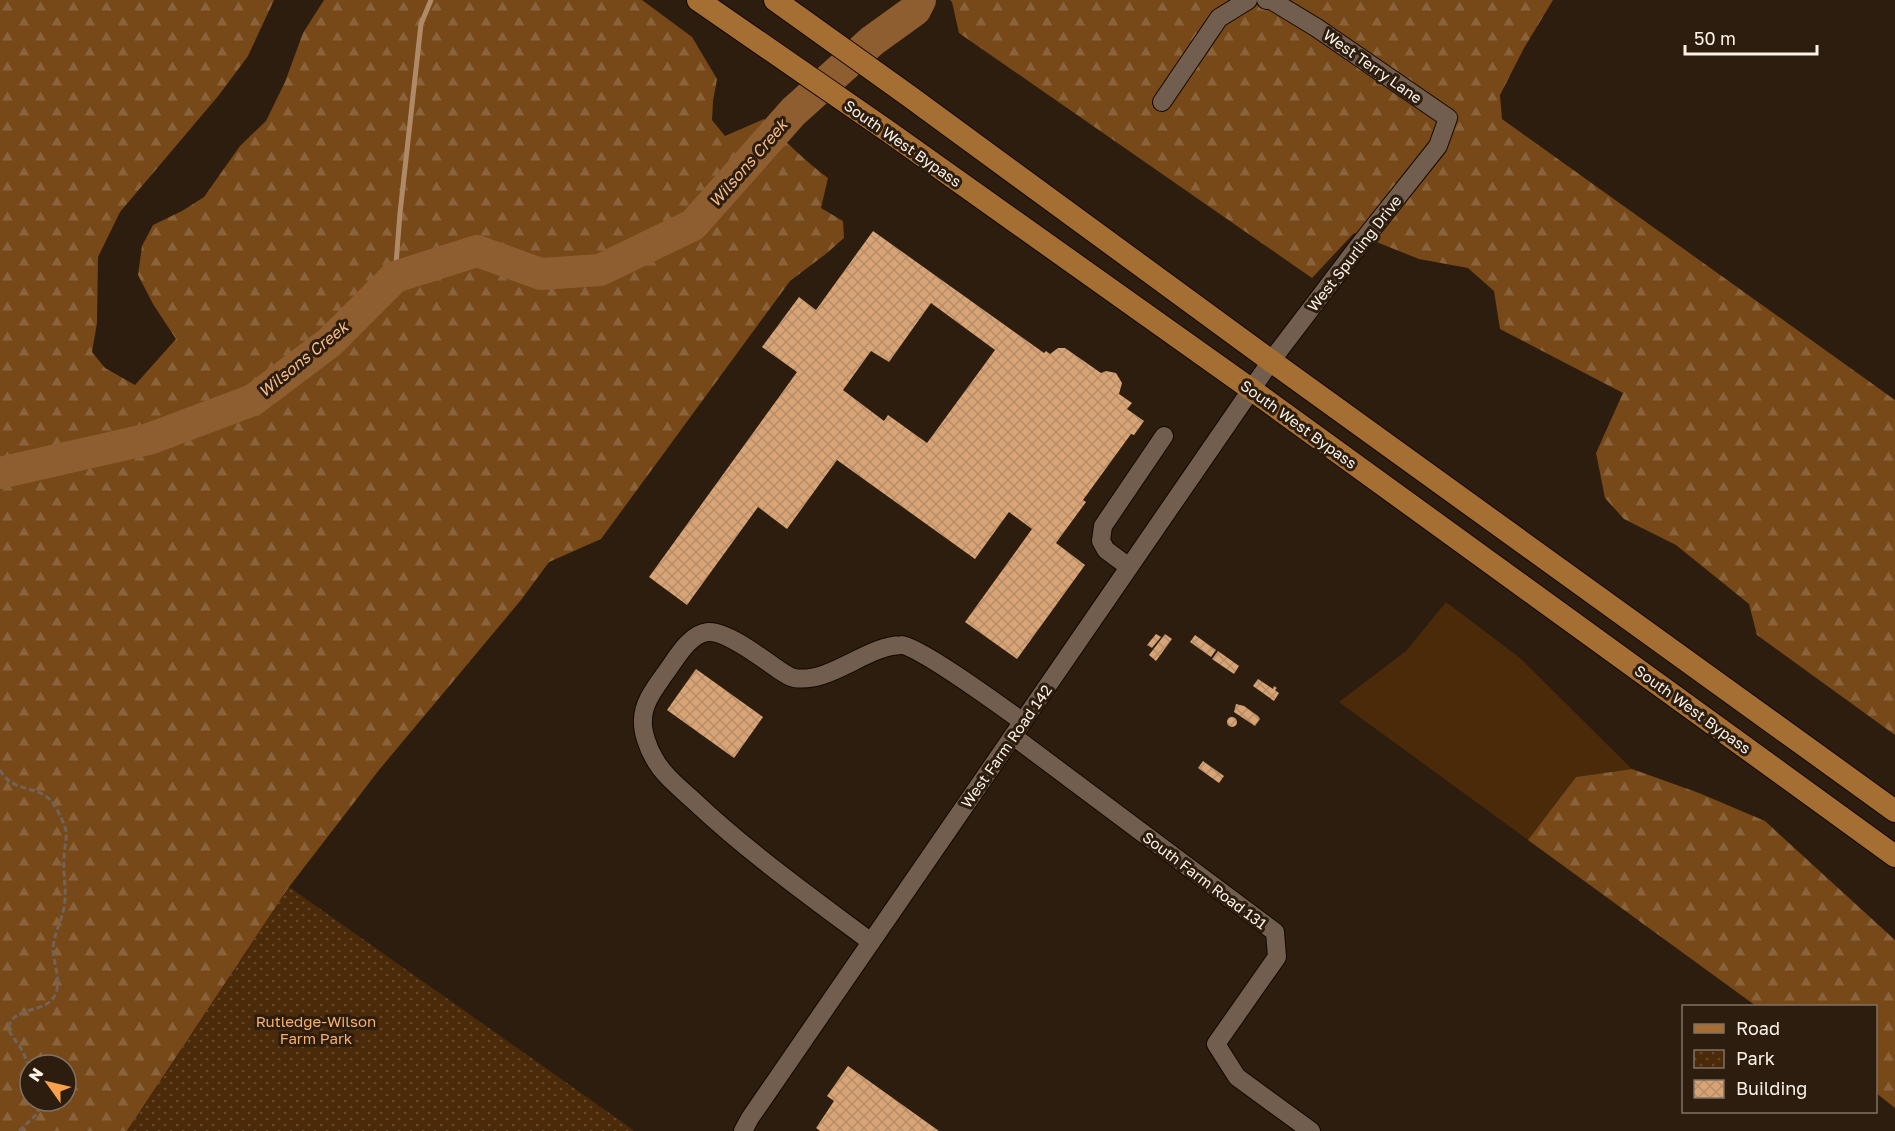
<svg xmlns="http://www.w3.org/2000/svg" width="1895" height="1131" font-family="'Golos Text',sans-serif">
	<style>
		.green { fill: #4a2a09 }
		.forest { fill: url(#forest-firs); fill-rule: evenodd }
		.park { fill: url(#park-dots) }
		.lines { fill: none; stroke-linecap: round; stroke-linejoin: round }
		.stream { stroke: #b08a67; stroke-width: 5 }
		.river { stroke: #8f5e30; stroke-width: 32 }
		.building { fill: url(#building-cross-hatch); fill-rule: evenodd }
		.minor-casing { stroke: #140700; stroke-width: 20 }
		.major-casing { stroke: #140700; stroke-width: 24 }
		.path { stroke: #716357; stroke-width: 3; stroke-dasharray: 6 3; stroke-linecap: butt }
		.minor { stroke: #715e4e; stroke-width: 18 }
		.major { stroke: #a56e33; stroke-width: 22 }
		.labels { text-anchor: middle; dominant-baseline: central; stroke-width: 6; stroke-linejoin: round; paint-order: stroke }
		.street-label { font-size: 15px; fill: #fcf2e8; stroke: #2d1d0f }
		.park-label { font-size: 15px; fill: #f7af6c; stroke: #2d1d0f }
		.water-label { font-size: 16px; font-style: italic; fill: #f7bc89; stroke: #2d1d0f }
	</style>
	<defs>
		<pattern id="forest-firs" width="22" height="20" patternUnits="userSpaceOnUse" patternTransform="scale(1.5)"><rect width="22" height="20" fill="#774818"/><path d="M5 1l3.5 6h-7zM16 11l3.5 6h-7z" fill="#8b633a"/></pattern>
		<pattern id="park-dots" width="8" height="8" patternUnits="userSpaceOnUse" patternTransform="scale(1.5)"><rect width="8" height="8" fill="#4a2a09"/><path d="M2 2h.1M6 6h.1" fill="none" stroke="#65492d" stroke-width="1.8" stroke-linecap="round"/></pattern>
		<pattern id="building-cross-hatch" width="8" height="8" patternUnits="userSpaceOnUse" patternTransform="scale(1.5)"><rect width="8" height="8" fill="#d9a475"/><path d="M0 0l8 8M0 8l8-8" fill="none" stroke="#b68d69"/></pattern>
	</defs>
	<rect width="100%" height="100%" fill="#2d1d0f"/>
	<path class="green" d="M1446 602 1520 658 1632 769 1576 777 1528 840 1339 702 1406 651Z"/>
	<g class="forest">
		<path d="M0 0H274L248 56 219 95 120 212 98 257 97 323 92 352 105 368 135 385 176 339 153 304 138 275 142 246 153 225 182 211 204 197 240 146 266 121 285 82 303 33 324 0H642L692 37 717 79 713 101 712 120 725 136 764 119C784 140 804 160 828 178L821 208 843 221 844 238 827 253 790 281 601 539 549 562 521 600 379 770 289 887 127 1131H0ZM30 1065H66V1101H30Z"/>
		<path d="M950 0H1553L1524 48 1500 95 1502 119 1895 400V735L1757 635 1749 604 1676 545 1624 519 1605 498 1596 453 1623 393 1500 329 1494 291 1468 268 1419 259 1354 233 1312 278 959 33 952 2Z"/>
		<path d="M1632 769 1699 793 1765 821 1895 940V1108L1876 1093V1006H1756L1528 840 1576 777Z"/>
	</g>
	<path class="park" d="M289 887 625 1124 634 1131H127Z"/>
	<g class="lines">
		<path class="stream" d="M395 277 400 213 421 24 431 0"/>
		<path class="river" d="M0 473 149 439 253 400 330 342 395 277 477 251 541 274 600 270 693 225 793 112 872 41 915 10 920 0"/>
	</g>
	<g class="building">
		<path d="M873 231 1044 353 1046 351 1050 354 1058 348H1065L1101 373 1106 371 1116 373 1122 383 1119 394 1132 403 1127 409 1144 421 1134 435 1131 434 1083 500 1086 502 1056 543 1085 565 1017 659 965 622 1032 529 1009 512 975 559 837 460 787 529 758 507 687 605 649 577 797 372 762 347 799 297 816 310ZM931 303 995 350 927 443 888 415 884 421 843 390 871 351 889 362Z"/>
		<path d="M1156 634 1161 637 1152 648 1147 645Z"/>
		<path d="M1165 634 1172 639 1156 661 1149 655Z"/>
		<path d="M1195 635 1216 650 1211 657 1190 642Z"/>
		<path d="M1218 651 1239 666 1234 674 1212 659Z"/>
		<path d="M696 669 763 717 734 758 667 710Z"/>
		<path d="M1258 679 1273 689 1274 686 1277 688 1275 690 1279 693 1274 701 1253 686Z"/>
		<path d="M1236 704 1244 706 1258 716 1260 719 1255 726 1234 712Z"/>
		<circle cx="1232" cy="722" r="5"/>
		<path d="M1203 761 1224 776 1219 783 1198 768Z"/>
		<path d="M848 1066 939 1131H820L816 1128 834 1101 827 1096Z"/>
	</g>
	<g class="lines">
		<g class="minor-casing">
			<g id="minor">
				<path d="M1162 102 1219 18 1248 0"/>
				<path d="M1129 567 1106 550 1101 541 1103 526 1164 436"/>
				<path d="M1013 736 1275 932 1277 957 1216 1044 1237 1077 1311 1131"/>
				<path d="M871 942C811 897 749 853 694 801 680 788 663 775 654 758 648 748 642 731 643 720 643 703 655 688 664 675 675 661 688 634 708 632 726 630 763 659 779 670 784 673 789 677 794 678 830 684 866 646 901 645 916 644 1005 709 1023 722"/>
				<path d="M743 1131 750 1118 1271 361 1357 248 1438 146 1448 118 1317 28 1271 0H1266"/>
			</g>
		</g>
		<g class="major-casing">
			<g id="major">
				<path d="M698 0 889 132 1252 390 1895 856"/>
				<path d="M775 0 909 96 1271 361 1895 811"/>
			</g>
		</g>
		<g class="path">
			<path d="M0 770C13 795 42 783 55 806 59 813 64 823 66 831 67 840 64 849 64 858 63 875 67 891 64 908 61 922 54 934 53 948 53 962 61 979 56 993 47 1015 18 1004 9 1025V1031L22 1050 30 1068"/>
			<path d="M19 1131 38 1113 39 1101"/>
		</g>
		<use href="#minor" class="minor"/>
		<use href="#major" class="major"/>
	</g>
	<g class="labels">
		<g class="street-label">
			<text transform="translate(1373 66) rotate(35)">West Terry Lane</text>
			<text transform="translate(903 143) rotate(35)">South West Bypass</text>
			<text transform="translate(1354 253) rotate(-52)">West Spurling Drive</text>
			<text transform="translate(1299 424) rotate(36)">South West Bypass</text>
			<text transform="translate(1693 709) rotate(36)">South West Bypass</text>
			<text transform="translate(1006 746) rotate(-55)">West Farm Road 142</text>
			<text transform="translate(1205 880) rotate(37)">South Farm Road 131</text>
		</g>
		<g class="park-label">
			<text x="316" y="1021">Rutledge-Wilson<tspan x="316" dy="17">Farm Park</tspan></text>
		</g>
		<g class="water-label">
			<text transform="translate(748 163) rotate(-49)">Wilsons Creek</text>
			<text transform="translate(303 359) rotate(-39)">Wilsons Creek</text>
		</g>
	</g>
	<rect x="1682" y="1005" width="195" height="108" fill="#2d1d0f" stroke="#807266" stroke-width="1.5"/>
	<rect x="1694" y="1024" width="30" height="9" fill="#a56e33" stroke="#807266" stroke-width="1.5"/>
	<text x="1736" y="1035" font-size="18" fill="#fcf2e8">Road</text>
	<rect x="1694" y="1050" width="30" height="18" fill="url(#park-dots)" stroke="#807266" stroke-width="1.5"/>
	<text x="1736" y="1065" font-size="18" fill="#fcf2e8">Park</text>
	<rect x="1694" y="1080" width="30" height="18" fill="url(#building-cross-hatch)" stroke="#807266" stroke-width="1.5"/>
	<text x="1736" y="1095" font-size="18" fill="#fcf2e8">Building</text>
	<g transform="translate(48 1083) rotate(304)"><circle r="28" fill="#2d1d0f" stroke="#807266" stroke-width="1.5"/>
	<path d="M0-4.5L10 22L0 15L-10 22Z" fill="#f8a14a"/>
	<text y="-9" font-size="16" font-weight="bold" text-anchor="middle" fill="#fcf2e8">N</text>
	</g>
	<path d="M1685 45v9h132v-9" fill="none" stroke="#fcf2e8" stroke-width="3"/>
	<text x="1694" y="45" font-size="18" fill="#fcf2e8" stroke="#2d1d0f" stroke-width="4.5" paint-order="stroke">50 m</text>
</svg>
